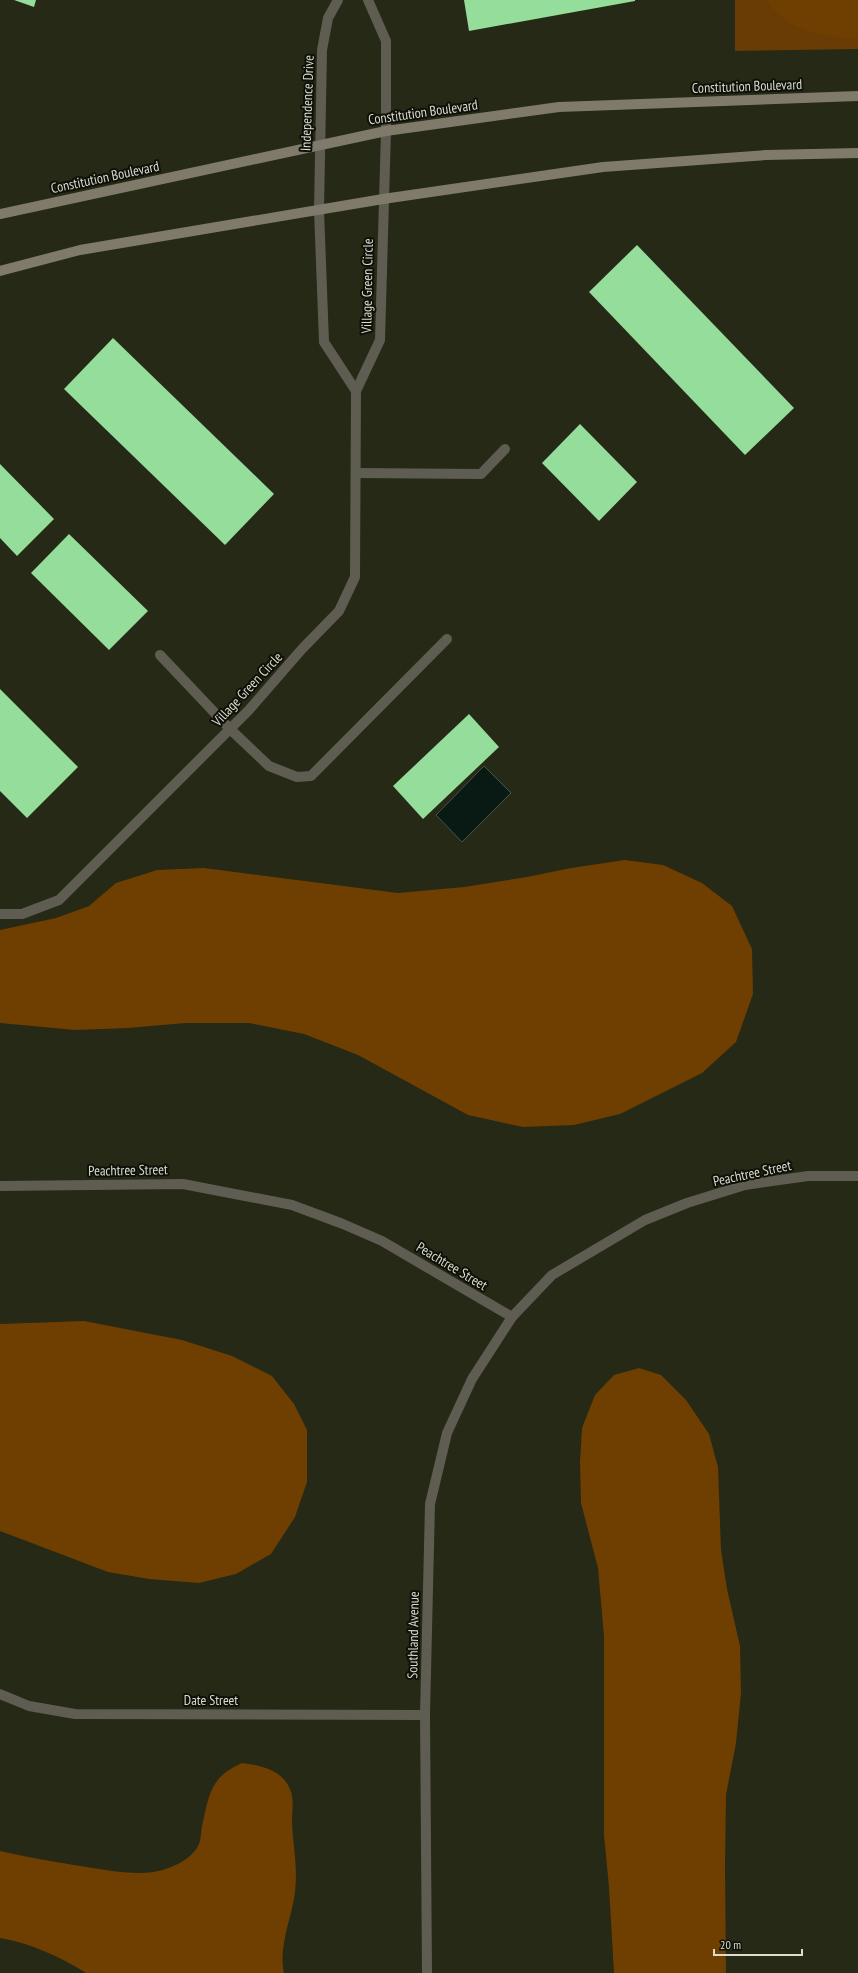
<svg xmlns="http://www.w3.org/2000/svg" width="858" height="1973" font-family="'PT Sans Narrow',sans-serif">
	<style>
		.green { fill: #693b05 }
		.forest { fill: #6f3e01 }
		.water { fill: #091914; stroke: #47544c }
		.building { fill: #95dd9a }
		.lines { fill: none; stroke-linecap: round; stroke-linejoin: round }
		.lane { stroke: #5f5c52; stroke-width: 10 }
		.street { stroke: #5f5c52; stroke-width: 10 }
		.secondary { stroke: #7f7a6a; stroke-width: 10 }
		.labels { text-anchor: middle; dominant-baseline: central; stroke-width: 4; stroke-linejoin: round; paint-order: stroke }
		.street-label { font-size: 14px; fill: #d9dccf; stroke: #0f1108 }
	</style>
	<rect width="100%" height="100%" fill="#252915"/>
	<path class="green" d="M735 0H858V49L735 51Z"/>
	<g class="forest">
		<path d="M767 0H858V39C827 38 782 30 767 0Z"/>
		<path d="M625 860 663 865 702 883 732 906 752 949 753 994 736 1042 702 1073 620 1114 574 1125 523 1127 468 1115 358 1055 304 1034 249 1023H186L128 1028 75 1030 0 1023V930L56 918 89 906 116 883 157 870 204 868 398 893 464 887 527 877 571 868Z"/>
		<path d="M84 1321 182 1340 232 1356 272 1376 294 1404 307 1430V1482L295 1517 271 1554 236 1574 199 1583 149 1579 108 1572 0 1531V1324Z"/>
		<path d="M639 1368 661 1375 686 1400 709 1434 718 1467 721 1550 727 1589 740 1646 741 1693 736 1743 726 1795 725 1866 726 1973H614L609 1887 604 1835V1636L598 1568 581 1503 580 1462 582 1428 595 1395 614 1375Z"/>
		<path d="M242 1763C261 1765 285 1771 291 1792 294 1801 292 1813 292 1822 293 1847 298 1866 295 1892 292 1918 278 1946 284 1973H86C61 1957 30 1943 0 1938V1851C31 1858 61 1863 93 1868 113 1871 134 1875 154 1872 170 1869 192 1860 199 1844 201 1839 201 1832 202 1826 209 1795 210 1777 242 1763Z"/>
	</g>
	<path class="water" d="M484 766 511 793 462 842 436 815Z"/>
	<g class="building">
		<path d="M14 0H36L34 7Z"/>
		<path d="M464 0H635V1L469 31Z"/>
		<path d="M637 245 794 408 745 455 589 292Z"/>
		<path d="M113 338 274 494 225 545 64 389Z"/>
		<path d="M580 424 637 482 599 521 542 463Z"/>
		<path d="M0 464 54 519 17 556 0 538Z"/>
		<path d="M69 534 148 611 109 650 31 573Z"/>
		<path d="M0 689 78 767 27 818 0 791Z"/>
		<path d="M469 714 499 747 423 819 393 786Z"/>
	</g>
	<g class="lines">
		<g class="lane">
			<path d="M356 473 481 474 505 449"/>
			<path d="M160 655 230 729 269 766 297 777 311 776 447 639"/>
			<path d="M0 914H22L59 900 248 711 302 649 339 611 355 577 356 391"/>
		</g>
		<g class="street">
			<path d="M338 0 328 18 322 50 319 210 324 342 356 391"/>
			<path d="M356 391 380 340 386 131V41L368 0"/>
			<path d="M0 1186 183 1184 292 1205 343 1224 382 1241 512 1317"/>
			<path d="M0 1694 29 1706 75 1714 425 1715"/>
			<path d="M427 1973 425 1715 430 1504 447 1433 472 1379 512 1317 552 1275 645 1220 687 1203 745 1185 808 1176H858"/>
		</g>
		<g class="secondary">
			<path d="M0 214 386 131 559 107 858 96"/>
			<path d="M0 271 80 250 383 199 603 167 766 155 858 153"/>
		</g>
	</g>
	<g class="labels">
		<g class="street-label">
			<text transform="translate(747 86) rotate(-2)">Constitution Boulevard</text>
			<text transform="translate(307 103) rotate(-88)">Independence Drive</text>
			<text transform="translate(423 112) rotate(-8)">Constitution Boulevard</text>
			<text transform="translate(105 177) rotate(-12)">Constitution Boulevard</text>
			<text transform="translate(367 286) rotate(-89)">Village Green Circle</text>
			<text transform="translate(247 689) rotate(-47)">Village Green Circle</text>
			<text transform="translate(128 1170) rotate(-1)">Peachtree Street</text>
			<text transform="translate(752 1173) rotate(-12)">Peachtree Street</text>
			<text transform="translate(452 1266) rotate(31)">Peachtree Street</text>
			<text transform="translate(413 1635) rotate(-89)">Southland Avenue</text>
			<text x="211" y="1700">Date Street</text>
		</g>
	</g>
	<path d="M714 1949v6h88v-6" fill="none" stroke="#d9dccf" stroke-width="2"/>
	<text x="720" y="1949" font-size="12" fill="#d9dccf" stroke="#0f1108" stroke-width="3" paint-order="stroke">20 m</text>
</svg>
